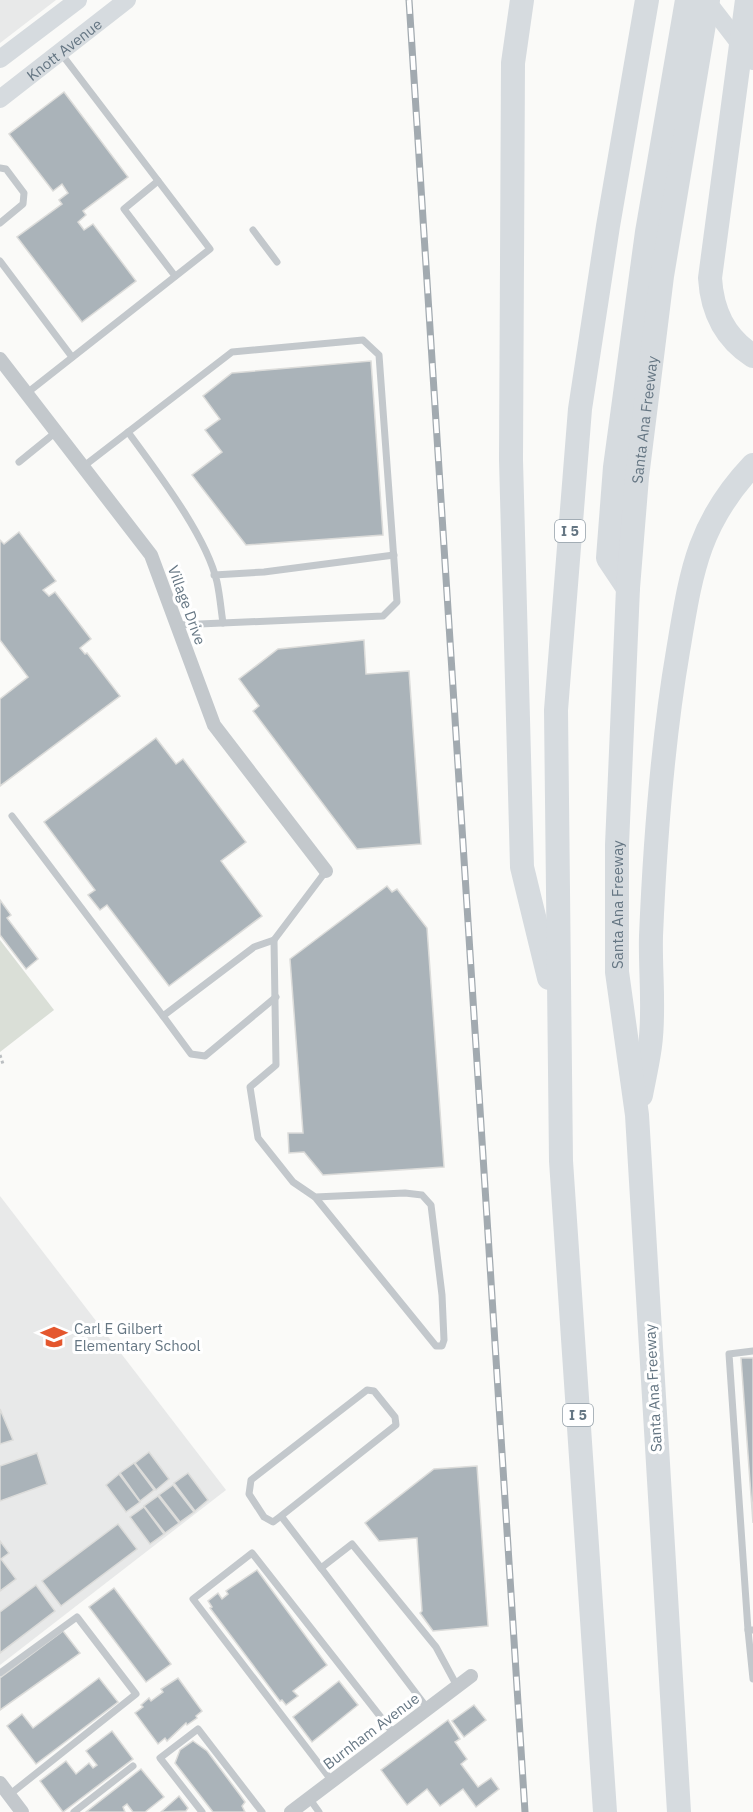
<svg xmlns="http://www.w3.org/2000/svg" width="753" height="1812" font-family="'IBM Plex Sans',sans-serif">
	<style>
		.built { fill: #e8e9e9 }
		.green { fill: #dadfd7 }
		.building { fill: #aab3b9; stroke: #dcdcda; stroke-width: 1.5 }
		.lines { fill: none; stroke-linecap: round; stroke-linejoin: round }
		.path { stroke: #bbbfc2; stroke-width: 3; stroke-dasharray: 3 3; stroke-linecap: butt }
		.lane { stroke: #c3c8cc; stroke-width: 7 }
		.street { stroke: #c3c8cc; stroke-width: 14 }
		.secondary { stroke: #d6dbdf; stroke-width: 18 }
		.highway { stroke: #d6dbdf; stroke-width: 24 }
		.rail-casing { stroke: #a2aab0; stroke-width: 7 }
		.rail { stroke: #fff; stroke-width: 4.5; stroke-dasharray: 14; stroke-linecap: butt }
		.labels { text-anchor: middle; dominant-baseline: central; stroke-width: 6; stroke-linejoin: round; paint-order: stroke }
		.shield { fill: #fff; stroke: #939fa8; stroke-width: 1.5 }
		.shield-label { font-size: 14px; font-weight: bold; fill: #657683 }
		.street-label { font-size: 15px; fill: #657683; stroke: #fff }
		.poi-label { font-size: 15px; fill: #657683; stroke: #fff; text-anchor: start }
	</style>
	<rect width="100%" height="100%" fill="#fafaf8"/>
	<g class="built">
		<path d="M0 0H56L0 43Z"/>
		<path d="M0 1196 226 1490 0 1665Z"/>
	</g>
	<path class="green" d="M0 940 54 1010 0 1052Z"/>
	<g class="building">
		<path d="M64 92 128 177 83 211 86 215 78 222 84 230 93 224 136 281 82 322 17 237 62 204 59 200 68 193 62 184 53 191 9 134Z"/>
		<path d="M371 361 383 535 246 545 192 475 222 452 205 430 220 419 203 396 232 373Z"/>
		<path d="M19 532 56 581 43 590 49 596 55 592 91 639 80 648 85 654 87 653 120 696 0 786V699L28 677 0 640V540L4 544Z"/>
		<path d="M364 640 366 674 409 671 421 844 357 849 253 711 259 706 239 679 278 649Z"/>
		<path d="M156 738 176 764 183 759 246 842 221 861 262 916 169 986 107 905 100 910 88 895 95 890 44 822Z"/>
		<path d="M387 886 392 892 397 889 427 928 444 1167 323 1175 304 1152 289 1153 288 1133H303L290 959Z"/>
		<path d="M0 900 11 915 7 918 38 959 26 969 0 935Z"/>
		<path d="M741 1358H753V1523Z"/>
		<path d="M0 1409 13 1440 0 1444Z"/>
		<path d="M149 1452 169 1479 156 1490 135 1463Z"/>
		<path d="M37 1453 47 1484 0 1501V1466Z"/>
		<path d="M134 1463 154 1490 140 1501 120 1473Z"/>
		<path d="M477 1466 488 1626 433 1631 420 1613 422 1611 417 1538 379 1541 365 1523 434 1469Z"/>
		<path d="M188 1473 208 1500 195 1511 174 1483Z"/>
		<path d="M119 1474 140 1502 126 1512 106 1485Z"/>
		<path d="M173 1485 194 1512 180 1522 159 1495Z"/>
		<path d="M158 1496 179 1523 165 1533 144 1506Z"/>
		<path d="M144 1507 164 1534 150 1544 130 1517Z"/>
		<path d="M118 1524 137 1549 61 1606 42 1581Z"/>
		<path d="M0 1541 9 1553 1 1559 16 1579 0 1591Z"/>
		<path d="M257 1570 327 1665 293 1691 298 1696 286 1705 282 1700 280 1701 210 1608 212 1607 208 1601 218 1593 222 1599 228 1594 226 1591Z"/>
		<path d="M36 1585 55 1611 0 1653V1612Z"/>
		<path d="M114 1588 171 1664 146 1682 89 1607Z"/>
		<path d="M63 1631 80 1653 0 1710V1678Z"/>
		<path d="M99 1678 118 1702 36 1764 7 1726 22 1714 33 1728Z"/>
		<path d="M178 1678 202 1711 196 1716 197 1718 187 1725 186 1723 167 1741 165 1738 158 1744 135 1713 143 1707 141 1705 149 1698 151 1701 163 1692 161 1689Z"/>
		<path d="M339 1681 358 1705 312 1742 293 1717Z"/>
		<path d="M474 1705 486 1720 464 1737 452 1721Z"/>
		<path d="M448 1720 460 1739 455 1742 467 1759 461 1764 478 1787 491 1778 499 1789 476 1807 463 1789 440 1806 427 1789 407 1805 381 1770Z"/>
		<path d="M112 1731 133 1759 63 1812 40 1781 66 1761 76 1774 89 1763 93 1768 97 1765 86 1751Z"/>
		<path d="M193 1741 207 1751 240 1795 245 1802 242 1806 245 1812H213L175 1763 180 1750Z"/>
		<path d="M141 1769 164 1797 145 1812H133L127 1804 123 1807 125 1812H86Z"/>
		<path d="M179 1796 188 1808 186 1811 161 1812Z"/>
	</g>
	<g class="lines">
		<path class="path" d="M0 1055 3 1064"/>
		<g class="lane">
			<path d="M0 168 6 169 24 193 23 204 0 223"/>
			<path d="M158 181 124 209 175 276"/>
			<path d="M253 230 277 262"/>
			<path d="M0 261 72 357"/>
			<path d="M27 393 210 249 60 52"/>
			<path d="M128 432C157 472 206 535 217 582 220 596 221 610 223 623"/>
			<path d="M19 462 56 432"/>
			<path d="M84 466 232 352 363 340 379 355 397 602 383 616 177 625"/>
			<path d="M214 575 264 572 394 555"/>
			<path d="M12 816 163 1016 254 947 274 940"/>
			<path d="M163 1016 191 1054 205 1056 276 997"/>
			<path d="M315 1197 405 1193 422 1195 431 1205 442 1295 444 1340 442 1346H436L315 1197 293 1182 258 1138 250 1087 276 1065 274 940 326 871"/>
			<path d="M753 1351 729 1354 748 1630H753"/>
			<path d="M281 1516 273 1522 264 1517 249 1494 251 1480 367 1390 374 1391 395 1417 396 1425 281 1516 321 1568"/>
			<path d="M748 1630 753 1679"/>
			<path d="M0 1673 77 1617 136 1694 9 1795"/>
			<path d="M428 1709 321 1568 352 1544 436 1647 457 1686"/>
			<path d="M332 1781 193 1599 252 1553 394 1734"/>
			<path d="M309 1798 319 1812"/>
			<path d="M74 1812 133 1766"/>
			<path d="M202 1812 160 1758 198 1729 262 1812"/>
		</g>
		<g class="street">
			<path d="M0 359 151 555 214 725 326 871"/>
			<path d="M0 1783 22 1812"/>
			<path d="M291 1812 471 1676"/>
		</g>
		<g class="secondary">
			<path d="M706 0 753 61"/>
			<path d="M0 59 78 0"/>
			<path id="s1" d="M0 99 127 0"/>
		</g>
		<g class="highway">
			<path d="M522 0 513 63 511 460 522 867 549 978"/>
			<path d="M747 0 710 278C712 311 724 337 753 356"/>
			<path d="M628 588 608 558 615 467 647 232 687 0"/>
			<path d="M641 1095C644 1079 648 1062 650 1046 655 1010 650 972 651 936 655 841 662 745 678 651 691 574 697 524 753 465"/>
			<path d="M605 1812 561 1161 556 710 580 409 608 226 647 0"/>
			<path id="s2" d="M679 1812 637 1115 617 972V845L628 588 637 477 662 276 708 0"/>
		</g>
		<g class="rail-casing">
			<path id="rail" d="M409 0 525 1812"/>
		</g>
		<use href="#rail" class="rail"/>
	</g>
	<defs>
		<g id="school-bare" transform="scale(2.07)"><path d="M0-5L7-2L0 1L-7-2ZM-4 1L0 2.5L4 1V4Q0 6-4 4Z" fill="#e4572e" stroke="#fff" stroke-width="2.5" paint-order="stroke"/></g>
	</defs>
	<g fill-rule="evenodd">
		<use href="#school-bare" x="54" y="1337"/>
	</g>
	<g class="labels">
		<g class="shield">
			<rect x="555" y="520" width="30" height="22" rx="4.5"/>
			<rect x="563" y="1404" width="30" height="22" rx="4.5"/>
		</g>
		<g class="shield-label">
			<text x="570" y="531">I 5</text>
			<text x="578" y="1415">I 5</text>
		</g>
		<g class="street-label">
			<text stroke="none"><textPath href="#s1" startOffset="81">Knott Avenue</textPath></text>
			<text stroke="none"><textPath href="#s2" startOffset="1396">Santa Ana Freeway</textPath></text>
			<text transform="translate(187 605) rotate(70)">Village Drive</text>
			<text stroke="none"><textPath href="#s2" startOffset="910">Santa Ana Freeway</textPath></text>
			<text transform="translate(653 1388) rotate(-93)">Santa Ana Freeway</text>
			<text transform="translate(371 1731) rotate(-37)">Burnham Avenue</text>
		</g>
		<g class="poi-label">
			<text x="74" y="1328">Carl E Gilbert<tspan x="74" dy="17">Elementary School</tspan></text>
		</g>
	</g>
</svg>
